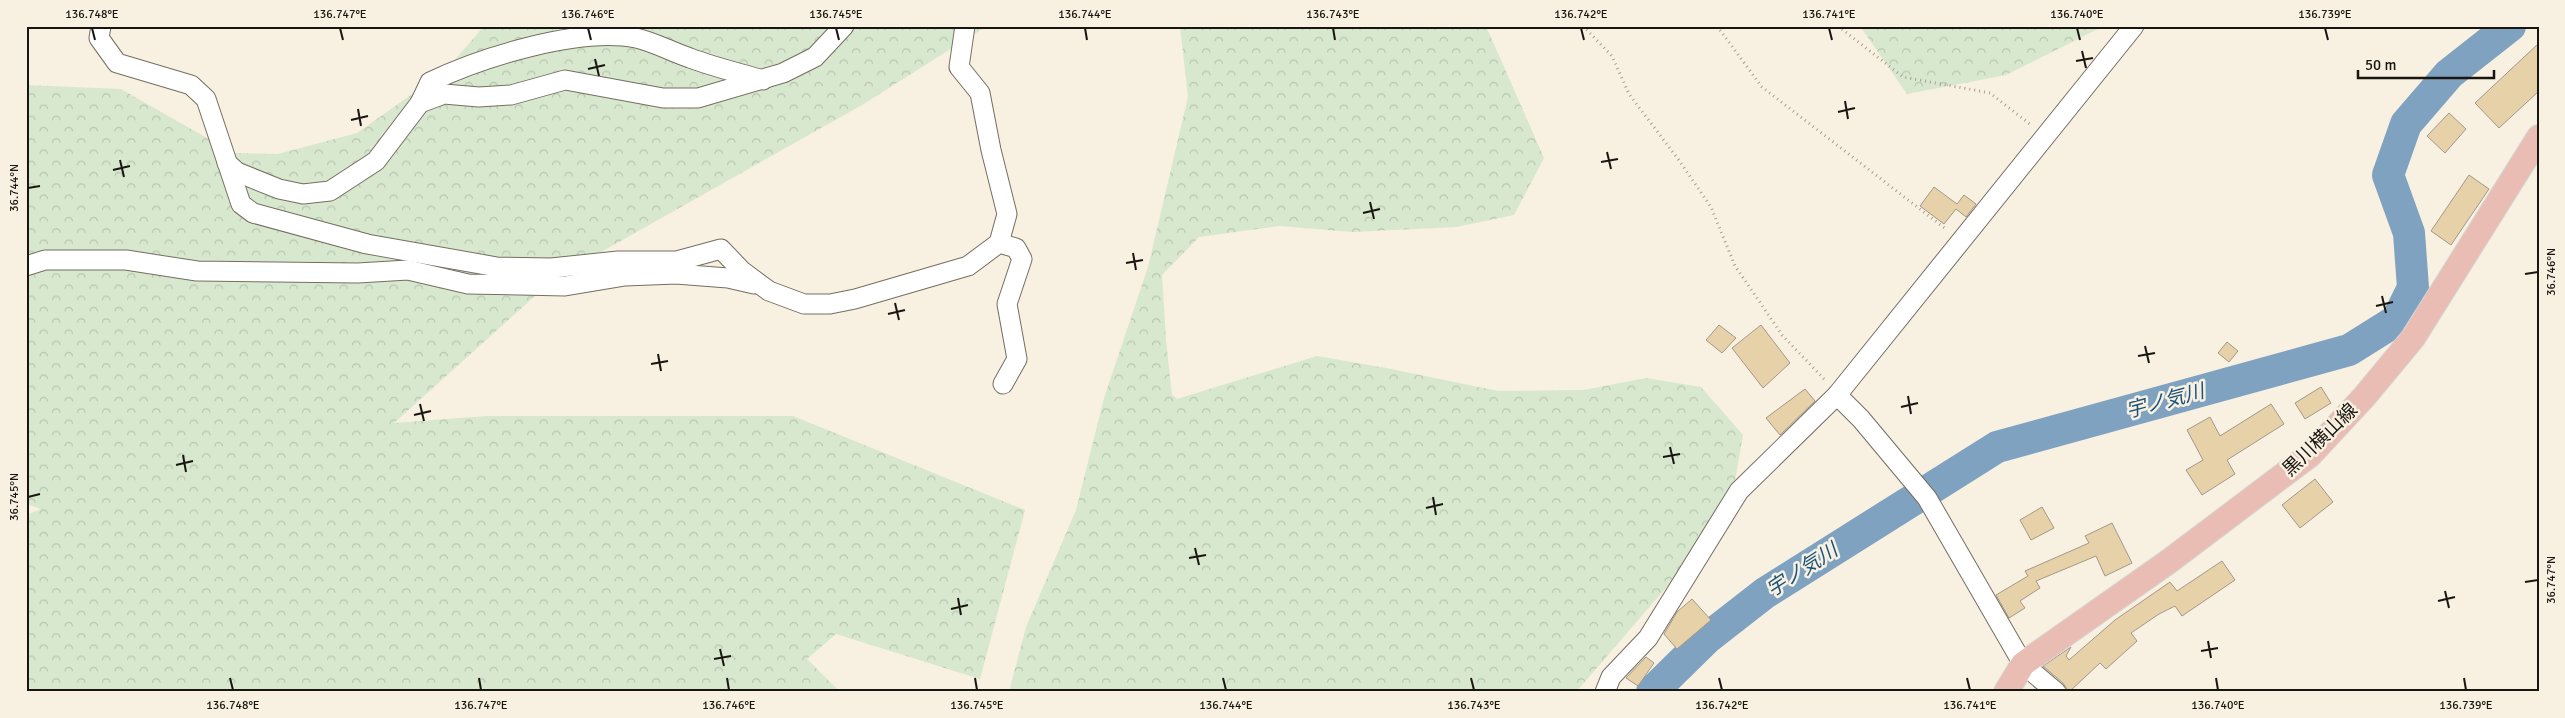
<svg xmlns="http://www.w3.org/2000/svg" width="2565" height="718" font-family="Signika,'Noto Sans JP',sans-serif">
	<style>
		.forest { fill: url(#forest-crowns) }
		.lines { fill: none; stroke-linecap: round; stroke-linejoin: round }
		.river { stroke: #7fa2c0; stroke-width: 32 }
		.building { fill: #e7d1a9; stroke: #a1998c }
		.minor-casing { stroke: #756e61; stroke-width: 21 }
		.major-casing { stroke: #d6d5d4; stroke-width: 26 }
		.path { stroke: #a6a095; stroke-width: 3; stroke-dasharray: 1 4; stroke-linecap: butt }
		.minor { stroke: #fff; stroke-width: 19 }
		.major { stroke: #e9bdb3; stroke-width: 24 }
		.ticks { fill: none; stroke: #191611; stroke-width: 2 }
		.labels { text-anchor: middle; dominant-baseline: central; stroke-width: 5; stroke-linejoin: round; paint-order: stroke }
		.street-label { font-size: 19px; fill: #191611; stroke: #f8f0e1 }
		.water-label { font-size: 20px; font-style: italic; fill: #1a537b; stroke: #f8f0e1 }
		.neatline { fill: none; stroke: #191611; stroke-width: 2 }
		.ticks-label { font-size: 12px; text-anchor: middle; fill: #191611 }
	</style>
	<defs>
		<pattern id="forest-crowns" width="20" height="18" patternUnits="userSpaceOnUse" patternTransform="scale(1.25)"><rect width="20" height="18" fill="#d7e8ce"/><path d="M2 6a3 3 0 1 1 6 0M12 15a3 3 0 1 1 6 0" fill="none" stroke="#b8c6b0"/></pattern>
	</defs>
	<rect width="100%" height="100%" fill="#f8f0e1"/>
	<g class="forest">
		<path d="M484 26H987L862 105 555 278 394 423 486 416H793L1025 510 980 679 836 634 807 659 840 692H26V515L41 509 26 504V85L121 89 233 153 278 154 357 133 446 70Z"/>
		<path d="M1180 26H1486L1544 158 1514 215 1456 227 1353 232 1279 226 1199 237 1162 275 1166 340 1172 395 1177 399 1317 356 1386 368 1498 391 1584 390 1646 378 1701 387 1743 435 1732 498 1677 575 1576 692H1009L1026 627 1076 510 1104 398 1148 267 1188 97Z"/>
		<path d="M1860 26H2104L2006 75 1907 94Z"/>
	</g>
	<g class="lines">
		<path class="river" d="M1652 692 1706 639 1765 593 1997 447 2349 350 2397 320 2413 288 2409 233 2388 175 2406 124 2449 74 2510 26"/>
	</g>
	<g class="building">
		<path d="M2539 43V91L2499 128 2475 103Z"/>
		<path d="M2449 113 2466 129 2445 153 2427 136Z"/>
		<path d="M2469 175 2489 189 2451 245 2431 231Z"/>
		<path d="M1934 187 1957 204 1964 195 1976 204 1966 217 1956 209 1944 224 1920 206Z"/>
		<path d="M1719 325 1736 338 1722 353 1706 340Z"/>
		<path d="M1761 325 1790 363 1763 388 1732 348Z"/>
		<path d="M2227 342 2238 351 2229 362 2218 353Z"/>
		<path d="M2321 387 2331 403 2305 419 2295 403Z"/>
		<path d="M1805 389 1815 401 1780 435 1766 418Z"/>
		<path d="M2271 404 2284 424 2227 460 2235 474 2202 495 2186 470 2203 460 2187 430 2210 417 2220 436Z"/>
		<path d="M2315 479 2333 502 2300 528 2282 505Z"/>
		<path d="M2042 507 2054 528 2031 540 2020 520Z"/>
		<path d="M2112 523 2132 563 2105 576 2096 556 2036 581 2040 588 2020 601 2025 608 2009 618 1996 595 2028 576 2025 571 2089 543 2085 536Z"/>
		<path d="M2222 561 2235 580 2182 616 2175 606 2159 614 2131 633 2137 641 2106 669 2100 663 2069 692 2063 683 2043 666 2071 647 2066 656 2069 660 2115 620 2170 582 2177 591Z"/>
		<path d="M1692 599 1711 620 1677 649 1664 634 1677 612Z"/>
		<path d="M1646 657 1654 663 1638 686 1626 678Z"/>
	</g>
	<g class="lines">
		<g class="minor-casing">
			<g id="minor">
				<path d="M101 26 99 38 117 63 191 85 206 99 241 204 253 213 367 244 497 267 551 268 618 261H677L721 249 742 271 769 291 804 304H830L855 299 968 266 999 243 1016 248 1022 259 1007 304 1017 359 1003 384"/>
				<path d="M965 26 959 67 980 93 991 150 1007 214 999 243"/>
				<path d="M420 103 430 82C482 57 579 27 636 38 654 42 672 52 690 58 714 67 739 73 763 80"/>
				<path d="M227 163 237 172 279 189 303 194 330 191 376 161 420 103 444 94 479 97 511 95 565 80 663 98H698L783 73 815 57 844 26"/>
				<path d="M26 266 45 260H126L197 271 358 273 408 270 468 284 565 286 625 276 676 274 728 278 754 284"/>
				<path d="M1837 395 1861 419 1927 498 2023 664 2056 692"/>
				<path d="M1605 692 1611 677 1648 638 1739 491 1837 395 2134 26"/>
			</g>
		</g>
		<g class="major-casing">
			<path id="major" d="M2006 692 2023 664 2168 562 2310 455 2364 397 2413 338 2539 137"/>
		</g>
		<g class="path">
			<path d="M1583 26 1612 56 1629 94 1678 159 1711 207 1735 266 1757 298 1782 335 1826 381"/>
			<path d="M1717 26 1762 87 1947 230"/>
			<path d="M1838 26 1903 77 1990 93 2031 125"/>
		</g>
		<use href="#minor" class="minor"/>
		<use href="#major" class="major"/>
	</g>
	<path class="ticks" d="M92 28 95 40M340 28 343 40M588 28 591 40M836 28 839 40M1085 28 1087 40M1333 28 1335 40M1581 28 1584 40M1829 28 1832 40M2077 28 2080 40M2325 28 2328 40M2082 51 2086 68M595 59 599 76M2076 61 2093 58M588 69 605 65M1845 101 1848 119M358 109 361 126M1838 112 1855 108M351 120 368 116M1607 152 1611 169M120 160 124 177M1601 162 1618 159M113 170 130 166M28 188 40 186M1370 202 1374 219M1363 213 1380 209M1133 253 1136 270M1126 263 1143 260M2525 274 2538 272M2382 296 2386 313M895 303 899 320M2376 306 2393 302M888 314 905 310M2145 346 2149 363M658 354 661 371M2138 356 2155 353M651 364 668 361M1908 396 1911 414M420 404 424 421M1901 407 1918 403M414 415 431 411M1670 447 1674 464M183 455 186 472M1663 457 1680 454M176 465 193 461M28 497 40 494M1433 497 1436 515M1426 508 1443 504M1195 548 1199 565M1189 558 1206 555M2525 582 2538 580M2445 591 2449 608M958 598 961 615M2438 601 2455 597M951 609 968 605M2208 641 2211 658M720 649 724 666M2201 651 2218 648M714 659 731 656M230 678 233 690M479 678 481 690M727 678 729 690M975 678 977 690M1223 678 1226 690M1471 678 1474 690M1719 678 1722 690M1967 678 1970 690M2216 678 2218 690M2464 678 2466 690"/>
	<g class="labels">
		<g class="street-label">
			<text transform="translate(2320 440) rotate(-44)">黒川横山線</text>
		</g>
		<g class="water-label">
			<text transform="translate(2165 401) rotate(-15)">宇ノ気川</text>
			<text transform="translate(1802 570) rotate(-33)">宇ノ気川</text>
		</g>
	</g>
	<rect width="2565" height="718" fill="none" stroke="#f8f0e1" stroke-width="55"/>
	<path d="M2358 70v8h136v-8" fill="none" stroke="#191611" stroke-width="2.5"/>
	<text x="2365" y="70" font-size="15" fill="#191611" stroke="#f8f0e1" stroke-width="4" paint-order="stroke">50 m</text>
	<rect x="28" y="28" width="2510" height="662" class="neatline"/>
	<g class="ticks-label">
		<text x="92" y="18">136.748°E</text>
		<text x="340" y="18">136.747°E</text>
		<text x="588" y="18">136.746°E</text>
		<text x="836" y="18">136.745°E</text>
		<text x="1085" y="18">136.744°E</text>
		<text x="1333" y="18">136.743°E</text>
		<text x="1581" y="18">136.742°E</text>
		<text x="1829" y="18">136.741°E</text>
		<text x="2077" y="18">136.740°E</text>
		<text x="2325" y="18">136.739°E</text>
		<text transform="translate(14 188) rotate(-90)" y="4">36.744°N</text>
		<text transform="translate(2551 272) rotate(-90)" y="4">36.746°N</text>
		<text transform="translate(14 497) rotate(-90)" y="4">36.745°N</text>
		<text transform="translate(2551 580) rotate(-90)" y="4">36.747°N</text>
		<text x="233" y="709">136.748°E</text>
		<text x="481" y="709">136.747°E</text>
		<text x="729" y="709">136.746°E</text>
		<text x="977" y="709">136.745°E</text>
		<text x="1226" y="709">136.744°E</text>
		<text x="1474" y="709">136.743°E</text>
		<text x="1722" y="709">136.742°E</text>
		<text x="1970" y="709">136.741°E</text>
		<text x="2218" y="709">136.740°E</text>
		<text x="2466" y="709">136.739°E</text>
	</g>
</svg>
